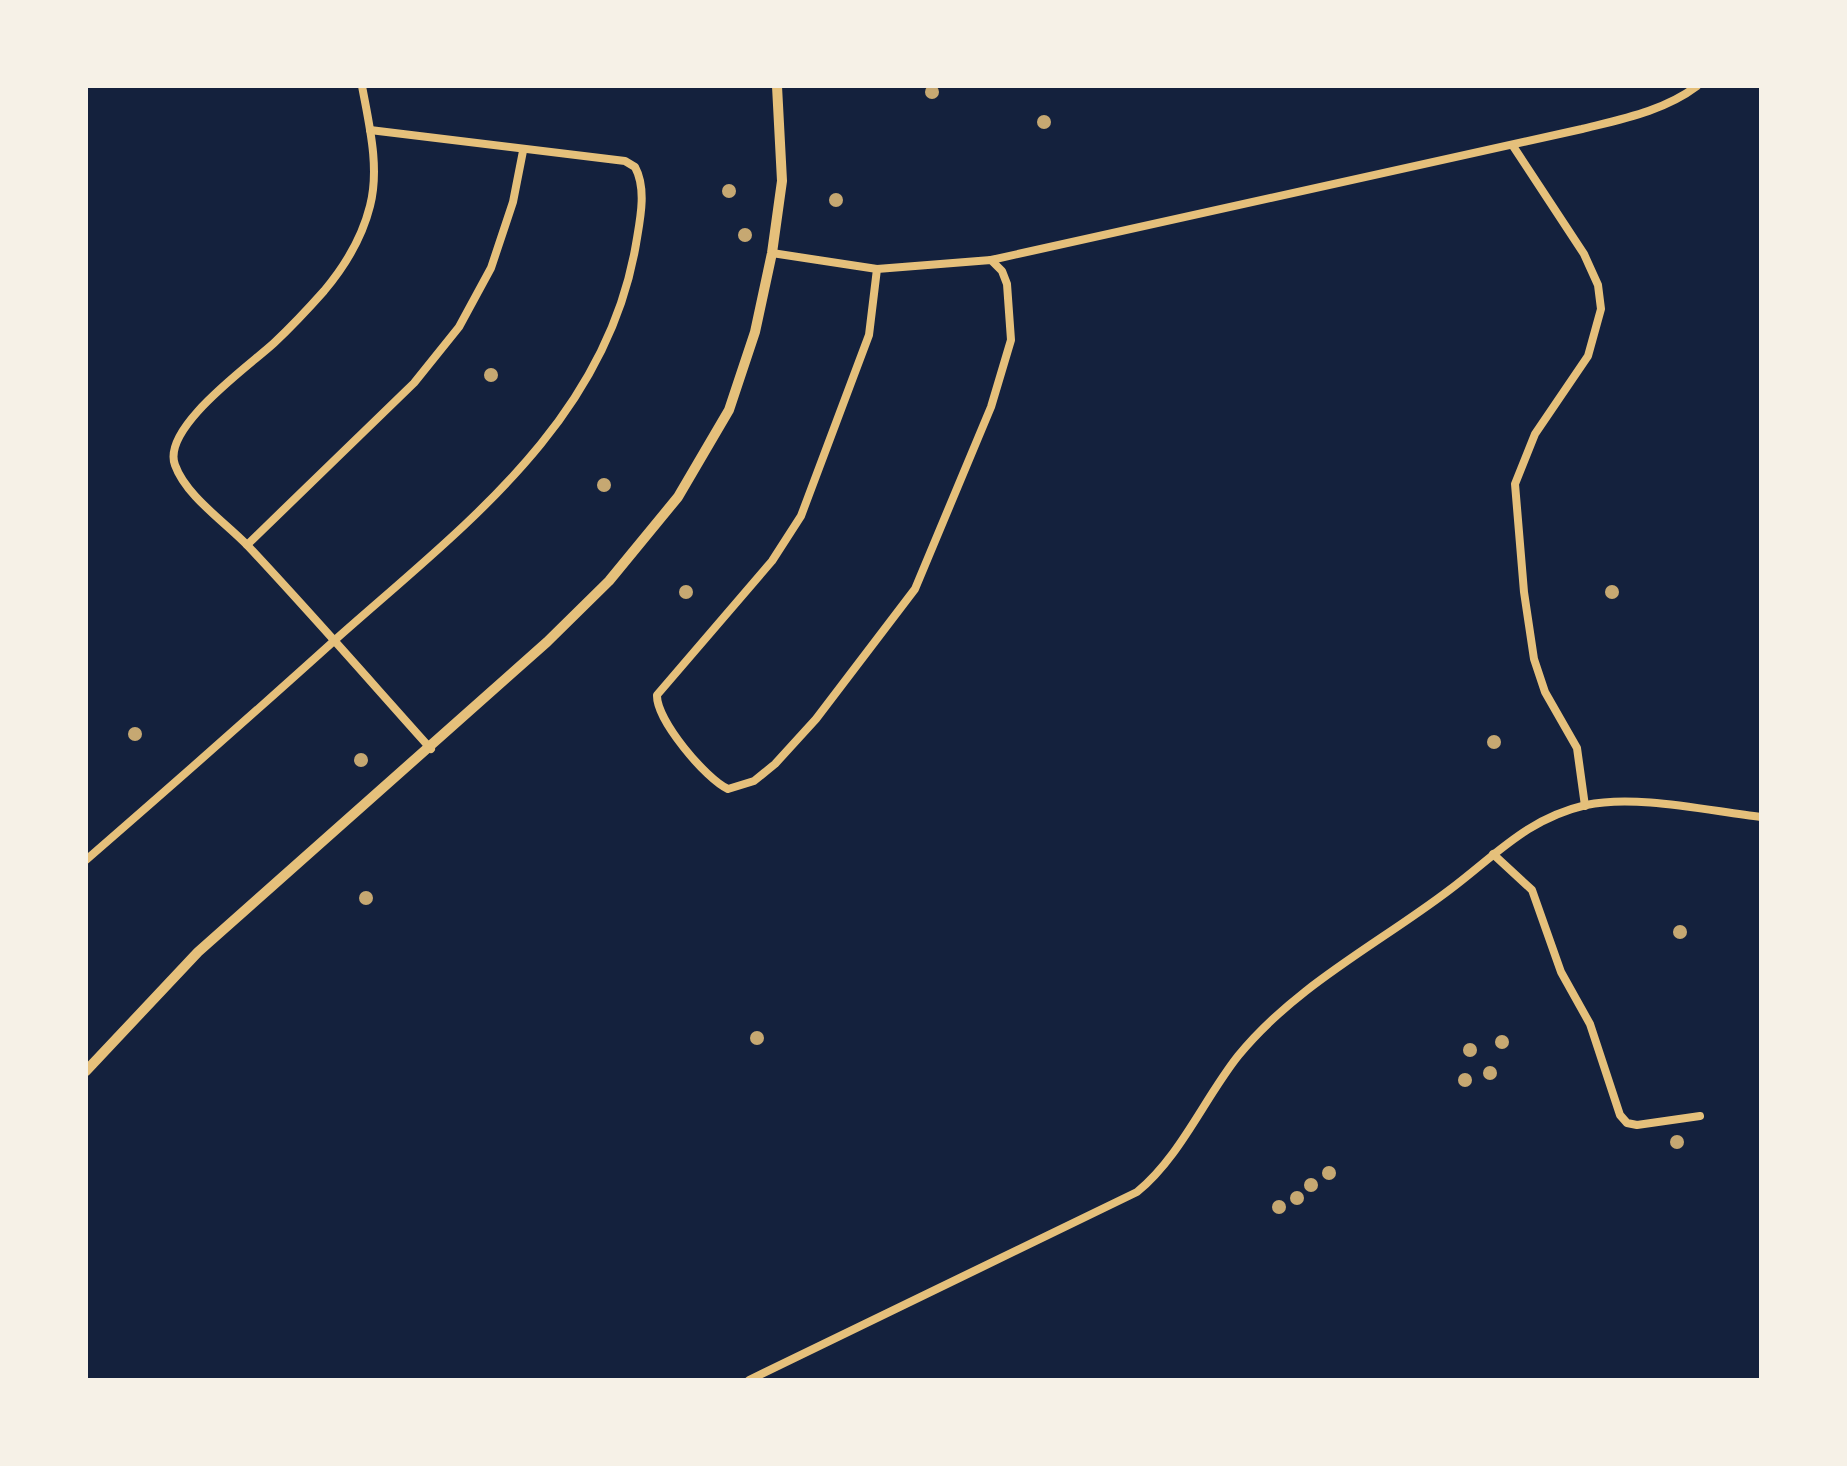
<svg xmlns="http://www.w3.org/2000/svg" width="1847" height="1466" font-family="'PT Sans Narrow',sans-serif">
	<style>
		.building { fill: #c6a872 }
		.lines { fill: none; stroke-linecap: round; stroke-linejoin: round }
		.minor { stroke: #e5c07b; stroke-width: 8 }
		.tertiary { stroke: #e5c07b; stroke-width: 10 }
	</style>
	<rect width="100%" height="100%" fill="#14213d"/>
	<g class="building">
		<circle cx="932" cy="92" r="7"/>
		<circle cx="1044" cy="122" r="7"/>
		<circle cx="729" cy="191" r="7"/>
		<circle cx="836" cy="200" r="7"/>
		<circle cx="745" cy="235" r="7"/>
		<circle cx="491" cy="375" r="7"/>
		<circle cx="604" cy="485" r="7"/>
		<circle cx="686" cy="592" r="7"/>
		<circle cx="1612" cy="592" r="7"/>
		<circle cx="135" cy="734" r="7"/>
		<circle cx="1494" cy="742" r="7"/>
		<circle cx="361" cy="760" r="7"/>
		<circle cx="366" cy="898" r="7"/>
		<circle cx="1680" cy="932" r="7"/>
		<circle cx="757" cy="1038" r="7"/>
		<circle cx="1502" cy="1042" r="7"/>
		<circle cx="1470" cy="1050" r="7"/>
		<circle cx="1490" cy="1073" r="7"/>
		<circle cx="1465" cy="1080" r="7"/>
		<circle cx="1677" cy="1142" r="7"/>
		<circle cx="1329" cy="1173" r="7"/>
		<circle cx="1311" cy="1185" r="7"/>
		<circle cx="1297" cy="1198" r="7"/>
		<circle cx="1279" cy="1207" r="7"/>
	</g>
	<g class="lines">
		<g class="minor">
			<path d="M362 86C369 124 380 168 370 206 362 238 345 266 324 291 308 309 291 327 274 343 249 366 161 428 175 465 186 496 225 522 248 546 310 612 370 681 431 749"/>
			<path d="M1513 146 1584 254 1598 285 1601 309 1588 356 1535 434 1515 484 1524 592 1534 659 1545 692 1577 748 1585 806"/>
			<path d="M772 253 877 269 991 260 1002 271 1007 284 1011 340 991 407 915 589 816 719 775 764 754 781 728 789C706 779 656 720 657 695L772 561 801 516 869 335 877 269"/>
			<path d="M991 260 1582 129C1622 119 1664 111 1697 86"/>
			<path d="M247 545 414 383 459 327 491 268 513 202 523 151"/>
			<path d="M1493 854 1532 890 1561 972 1590 1024 1620 1115 1627 1123 1637 1125 1700 1116"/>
			<path d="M86 860C170 787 253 714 335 640 462 527 606 422 636 244 640 220 647 189 635 167L625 161 370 130"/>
			<path d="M749 1380 1137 1192C1180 1157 1204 1099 1238 1056 1295 986 1378 944 1448 891 1495 856 1526 819 1586 805 1636 794 1709 811 1761 817"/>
		</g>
		<path class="tertiary" d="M86 1071 198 952 547 642 609 581 678 497 729 410 755 332 772 253 782 181 777 86"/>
	</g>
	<rect width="1847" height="1466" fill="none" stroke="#f6f1e7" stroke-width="176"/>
</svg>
